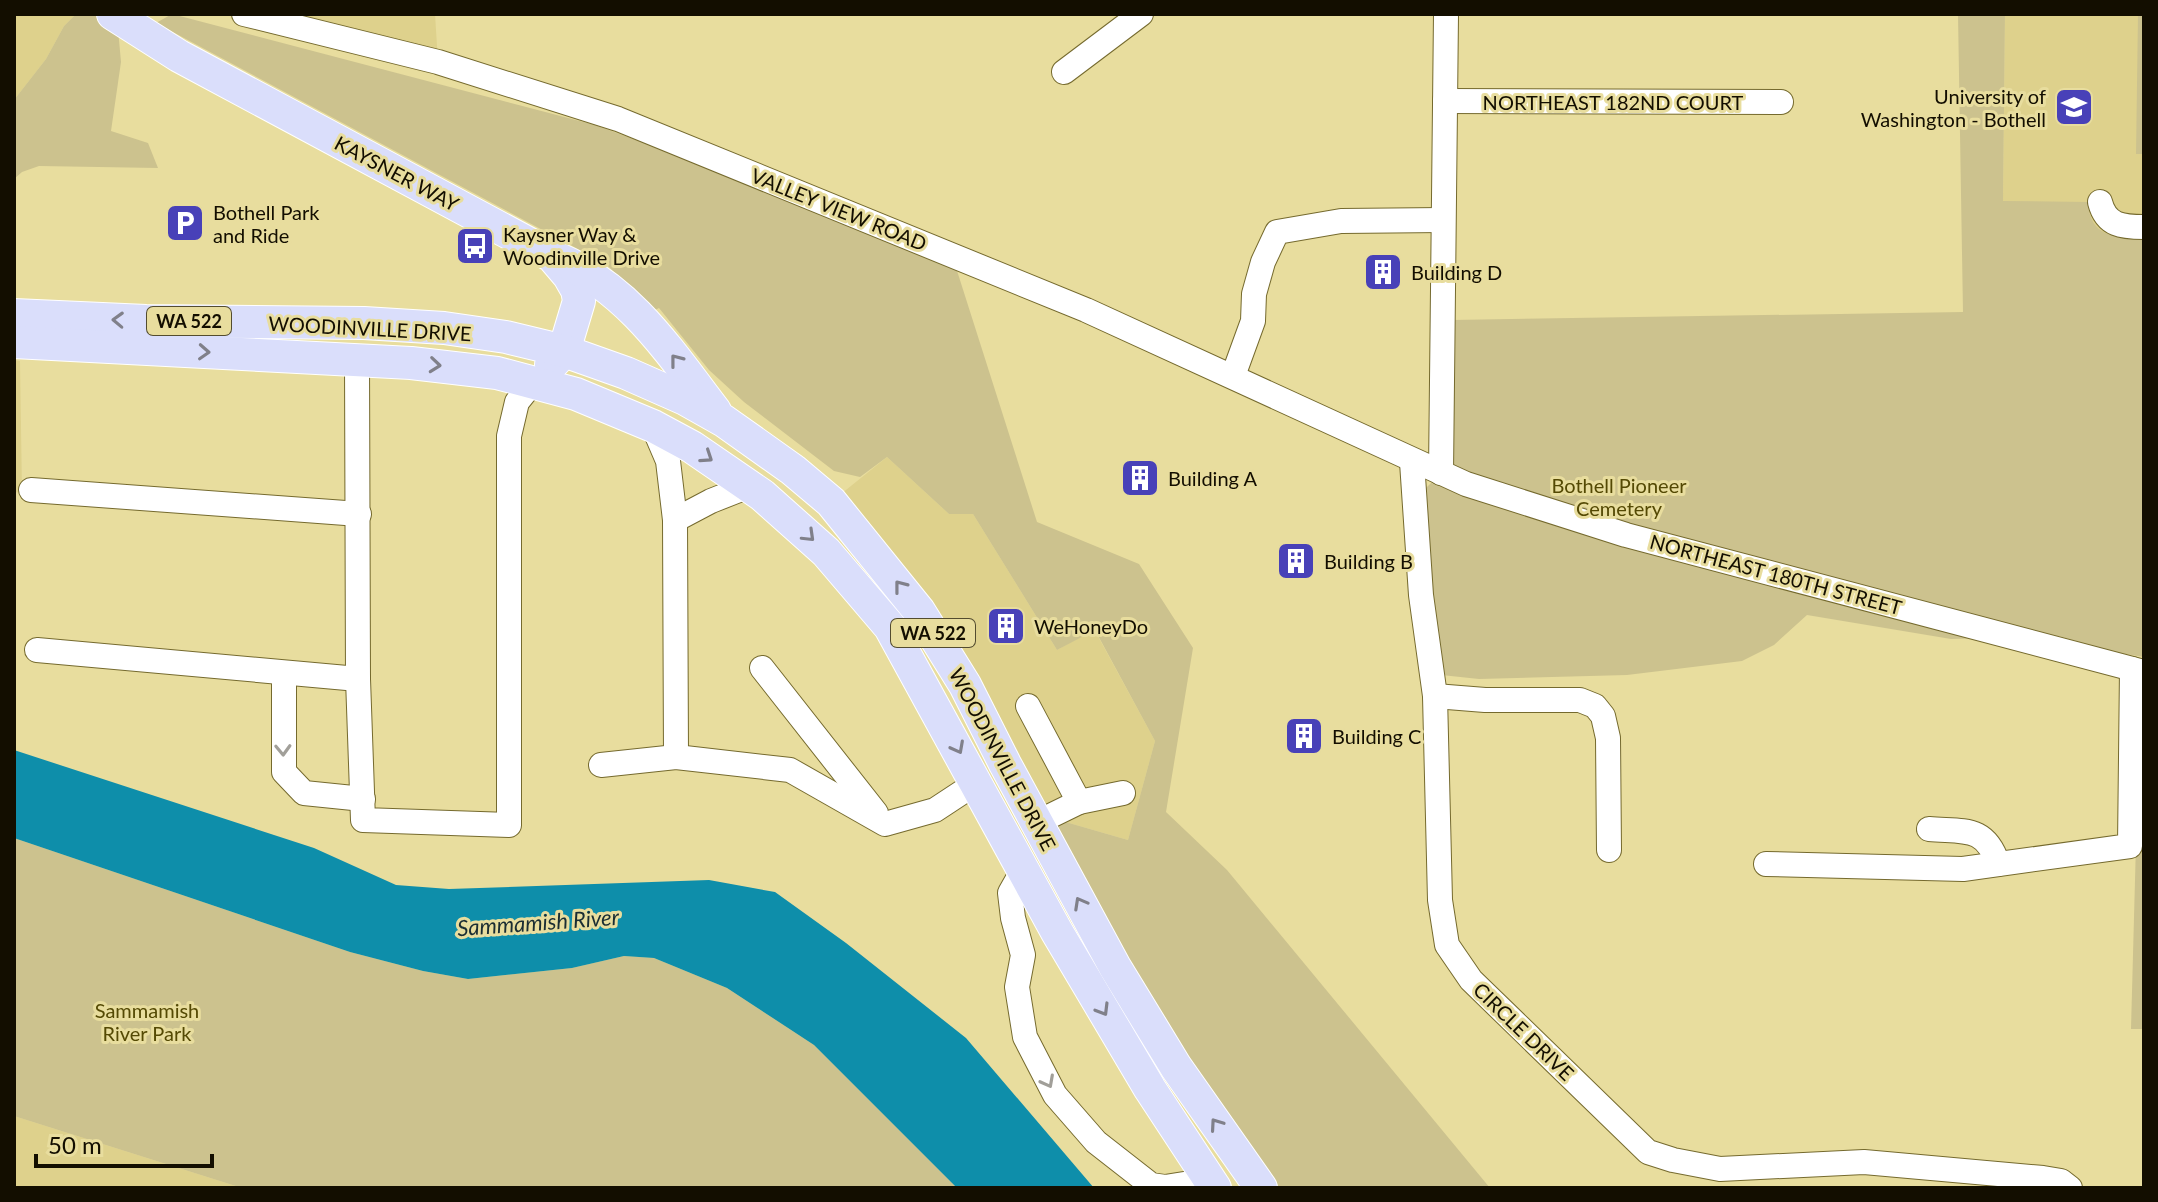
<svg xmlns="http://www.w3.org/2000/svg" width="2158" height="1202" font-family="Lato,sans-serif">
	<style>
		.built { fill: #ded18c }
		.green { fill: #ccc28e }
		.water { fill: #0e8eaa }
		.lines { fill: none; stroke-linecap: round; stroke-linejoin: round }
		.minor-casing { stroke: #756a2e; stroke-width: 26 }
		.major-casing { stroke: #fff; stroke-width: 34 }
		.minor { stroke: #fff; stroke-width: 24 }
		.major { stroke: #dadefb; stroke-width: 32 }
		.oneway { stroke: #80808a }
		.oneway2 { stroke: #a19f99 }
		.labels { text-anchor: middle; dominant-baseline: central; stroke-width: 6; stroke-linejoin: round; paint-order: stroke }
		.shield { fill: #e8dd9e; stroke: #534c2f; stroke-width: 2 }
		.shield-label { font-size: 18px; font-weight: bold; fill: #130e00 }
		.poi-label { font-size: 20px; fill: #130e00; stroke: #e8dd9e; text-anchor: start }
		.street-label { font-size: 20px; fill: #130e00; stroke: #e8dd9e }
		.park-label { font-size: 20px; fill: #544904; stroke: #e8dd9e }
		.water-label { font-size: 22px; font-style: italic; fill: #1a2d33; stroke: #e8dd9e }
	</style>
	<rect width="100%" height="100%" fill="#e8dd9e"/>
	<g class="built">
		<path d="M14 14H76L64 26 46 59 14 100Z"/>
		<path d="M244 14H435L438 62Z"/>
		<path d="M2005 14H2144V249L2003 201Z"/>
		<path d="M14 360 20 361 22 493 14 492Z"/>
		<path d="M887 457 949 514H973L1057 650 1094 629 1155 741 1128 840 1031 812 831 502Z"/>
		<path d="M14 1116 242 1188H14Z"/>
	</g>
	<g class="green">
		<path d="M76 14H113L117 18 121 62 111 131 148 143 158 168 39 166 22 172 14 179V100L46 59 64 26Z"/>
		<path d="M172 14 595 125 952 255 1037 522 1139 564 1193 648 1166 812 1227 870 1490 1188H1261L1031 812 1128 840 1155 741 1095 630 1057 650 973 514H949L887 457 860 477 834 471 744 402 709 370 659 308 653 311 606 264 156 23Z"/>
		<path d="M1958 14H2005L2003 201 2088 202C2090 238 2115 237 2144 238V657L2113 652 2059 636 1951 639 1807 615 1774 645 1742 661 1627 675 1479 679 1432 674 1415 499 1441 473V391L1454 384 1452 320 1963 312Z"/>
		<path d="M2138 14H2144V154H2136Z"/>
		<path d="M2140 695H2144V1029H2131Z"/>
		<path d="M14 838 350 952 423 971 468 979 572 968 624 956 654 958 727 988 814 1045 957 1188H242L14 1116Z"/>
	</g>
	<path class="water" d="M14 750 314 848 396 885 449 889 709 880 775 892 846 943 966 1038 1094 1188H957L814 1045 727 988 654 958 624 956 572 968 468 979 423 971 350 952 14 838Z"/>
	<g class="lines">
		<g class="minor-casing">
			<g id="minor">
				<path d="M244 14 438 62 618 119 1086 310 1466 484 1626 535 2144 672"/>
				<path d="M1064 72 1141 14"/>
				<path d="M1445 101 1781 102"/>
				<path d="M2100 202C2106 226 2123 227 2144 227"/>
				<path d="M357 360 358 679 363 820 509 825V436L517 402 534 381"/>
				<path d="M1233 376 1253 321 1254 294 1263 262 1277 232 1341 221 1443 220"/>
				<path d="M653 426 668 461 675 520 676 757"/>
				<path d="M1412 462 1421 595 1435 696 1440 900 1447 945 1471 980 1648 1152 1673 1160 1720 1169 1864 1162 2043 1178 2061 1181 2070 1188"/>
				<path d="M1441 473 1446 14"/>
				<path d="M31 490 359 514"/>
				<path d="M675 520 711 501 749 486"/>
				<path d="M37 650 358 679"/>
				<path d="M762 668 876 813"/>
				<path d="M284 673V772L304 793 363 799"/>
				<path d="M1435 696 1485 700H1580L1595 706 1603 716 1608 738 1609 850"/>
				<path d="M1028 706 1079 802 1036 823"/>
				<path d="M601 765 676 757 790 770 885 824 935 810 976 783"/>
				<path d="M1079 802 1123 793"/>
				<path d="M1929 829C1964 832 1985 825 1998 864"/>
				<path d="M1766 864 1963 869 2130 846 2132 669"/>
				<path d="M1023 870 1010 893 1013 918 1023 955 1017 987 1025 1037 1055 1095 1096 1142 1151 1185 1165 1187 1209 1180"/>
			</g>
		</g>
		<g class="major-casing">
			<g id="major">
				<path d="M113 14 179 56 552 256 569 276 577 290 579 301 564 351 551 365"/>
				<path d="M559 259C630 290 669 351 715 411"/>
				<path d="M14 315 146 321 364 323 444 328 506 337 564 351 626 373 685 399 724 421 793 470 831 502 919 611 965 685 1005 764 1115 967 1176 1067 1261 1188"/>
				<path d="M14 342 411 363 497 373 576 394 653 426 692 447 762 495 826 552 890 627 1057 932 1150 1089 1215 1188"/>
			</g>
		</g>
		<use href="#minor" class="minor"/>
		<use href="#major" class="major"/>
	</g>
	<defs><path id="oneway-chevron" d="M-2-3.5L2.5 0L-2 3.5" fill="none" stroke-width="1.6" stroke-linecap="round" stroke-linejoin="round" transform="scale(2)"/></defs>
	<g class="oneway">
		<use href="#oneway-chevron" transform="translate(118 320) rotate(-178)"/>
		<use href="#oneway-chevron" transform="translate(204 352) rotate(3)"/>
		<use href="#oneway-chevron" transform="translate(676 360) rotate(-128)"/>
		<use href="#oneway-chevron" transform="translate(435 365) rotate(6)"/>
		<use href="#oneway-chevron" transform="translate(707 457) rotate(34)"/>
		<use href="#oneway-chevron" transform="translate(809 536) rotate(44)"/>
		<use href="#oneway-chevron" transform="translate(900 586) rotate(-128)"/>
		<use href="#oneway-chevron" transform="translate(958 748) rotate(62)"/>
		<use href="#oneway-chevron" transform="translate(1080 903) rotate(-119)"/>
		<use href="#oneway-chevron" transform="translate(1103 1010) rotate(59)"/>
		<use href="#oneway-chevron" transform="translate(1216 1124) rotate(-125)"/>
	</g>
	<g class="oneway2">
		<use href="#oneway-chevron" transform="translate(283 750) rotate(88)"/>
		<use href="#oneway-chevron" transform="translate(1048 1082) rotate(62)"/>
	</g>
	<defs>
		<g id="university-square" transform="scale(2)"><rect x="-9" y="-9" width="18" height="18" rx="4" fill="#4841b8" stroke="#e8dd9e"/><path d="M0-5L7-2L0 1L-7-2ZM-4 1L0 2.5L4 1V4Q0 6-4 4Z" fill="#fff"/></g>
		<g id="parking-square" transform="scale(2)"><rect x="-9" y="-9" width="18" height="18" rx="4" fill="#4841b8" stroke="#e8dd9e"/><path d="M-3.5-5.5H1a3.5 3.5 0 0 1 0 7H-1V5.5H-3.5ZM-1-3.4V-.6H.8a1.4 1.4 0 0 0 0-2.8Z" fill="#fff"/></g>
		<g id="bus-square" transform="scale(2)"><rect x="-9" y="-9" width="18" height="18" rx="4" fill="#4841b8" stroke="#e8dd9e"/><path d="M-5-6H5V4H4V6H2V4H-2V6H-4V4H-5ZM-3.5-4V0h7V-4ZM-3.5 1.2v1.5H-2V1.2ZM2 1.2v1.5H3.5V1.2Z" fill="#fff"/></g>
		<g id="building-square" transform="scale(2)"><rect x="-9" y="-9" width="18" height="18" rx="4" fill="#4841b8" stroke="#e8dd9e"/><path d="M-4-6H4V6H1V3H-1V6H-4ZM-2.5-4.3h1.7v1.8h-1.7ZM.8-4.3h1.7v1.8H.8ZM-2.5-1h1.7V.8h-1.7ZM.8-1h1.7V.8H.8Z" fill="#fff"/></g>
	</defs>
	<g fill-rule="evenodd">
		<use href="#university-square" x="2074" y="107"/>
		<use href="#parking-square" x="185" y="223"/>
		<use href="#bus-square" x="475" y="246"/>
		<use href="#building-square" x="1383" y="272"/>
		<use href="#building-square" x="1140" y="478"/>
		<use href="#building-square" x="1296" y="561"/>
		<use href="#building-square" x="1006" y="626"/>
		<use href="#building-square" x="1304" y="736"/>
	</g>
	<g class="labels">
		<g class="shield">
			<rect x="147" y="307" width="84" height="28" rx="6"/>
			<rect x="891" y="619" width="84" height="28" rx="6"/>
		</g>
		<g class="shield-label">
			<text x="189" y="321">WA 522</text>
			<text x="933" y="633">WA 522</text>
		</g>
		<g class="poi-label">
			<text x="2046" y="96" text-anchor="end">University of<tspan x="2046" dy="23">Washington - Bothell</tspan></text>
			<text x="213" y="212">Bothell Park<tspan x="213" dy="23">and Ride</tspan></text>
			<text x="503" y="234">Kaysner Way &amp;<tspan x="503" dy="23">Woodinville Drive</tspan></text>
			<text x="1411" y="272">Building D</text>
			<text x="1168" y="478">Building A</text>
			<text x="1324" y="561">Building B</text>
			<text x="1034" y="626">WeHoneyDo</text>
			<text x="1332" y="736">Building C</text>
		</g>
		<g class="street-label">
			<text x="1613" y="102">NORTHEAST 182ND COURT</text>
			<text transform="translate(397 173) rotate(28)">KAYSNER WAY</text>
			<text transform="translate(839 209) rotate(22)">VALLEY VIEW ROAD</text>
			<text transform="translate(370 328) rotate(3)">WOODINVILLE DRIVE</text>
			<text transform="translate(1776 574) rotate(15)">NORTHEAST 180TH STREET</text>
			<text transform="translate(1003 759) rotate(62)">WOODINVILLE DRIVE</text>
			<text transform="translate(1524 1031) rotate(44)">CIRCLE DRIVE</text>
		</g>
		<g class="park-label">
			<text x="1619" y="485">Bothell Pioneer<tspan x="1619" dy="23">Cemetery</tspan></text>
			<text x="147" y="1010">Sammamish<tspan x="147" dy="23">River Park</tspan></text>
		</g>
		<g class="water-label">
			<text transform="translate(538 922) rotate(-4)">Sammamish River</text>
		</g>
	</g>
	<rect width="2158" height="1202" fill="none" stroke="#130e00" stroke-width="32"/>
	<path d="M36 1154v12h176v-12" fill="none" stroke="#130e00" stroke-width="4"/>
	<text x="48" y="1154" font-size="24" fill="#130e00" stroke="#e8dd9e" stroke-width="6" paint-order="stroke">50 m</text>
</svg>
